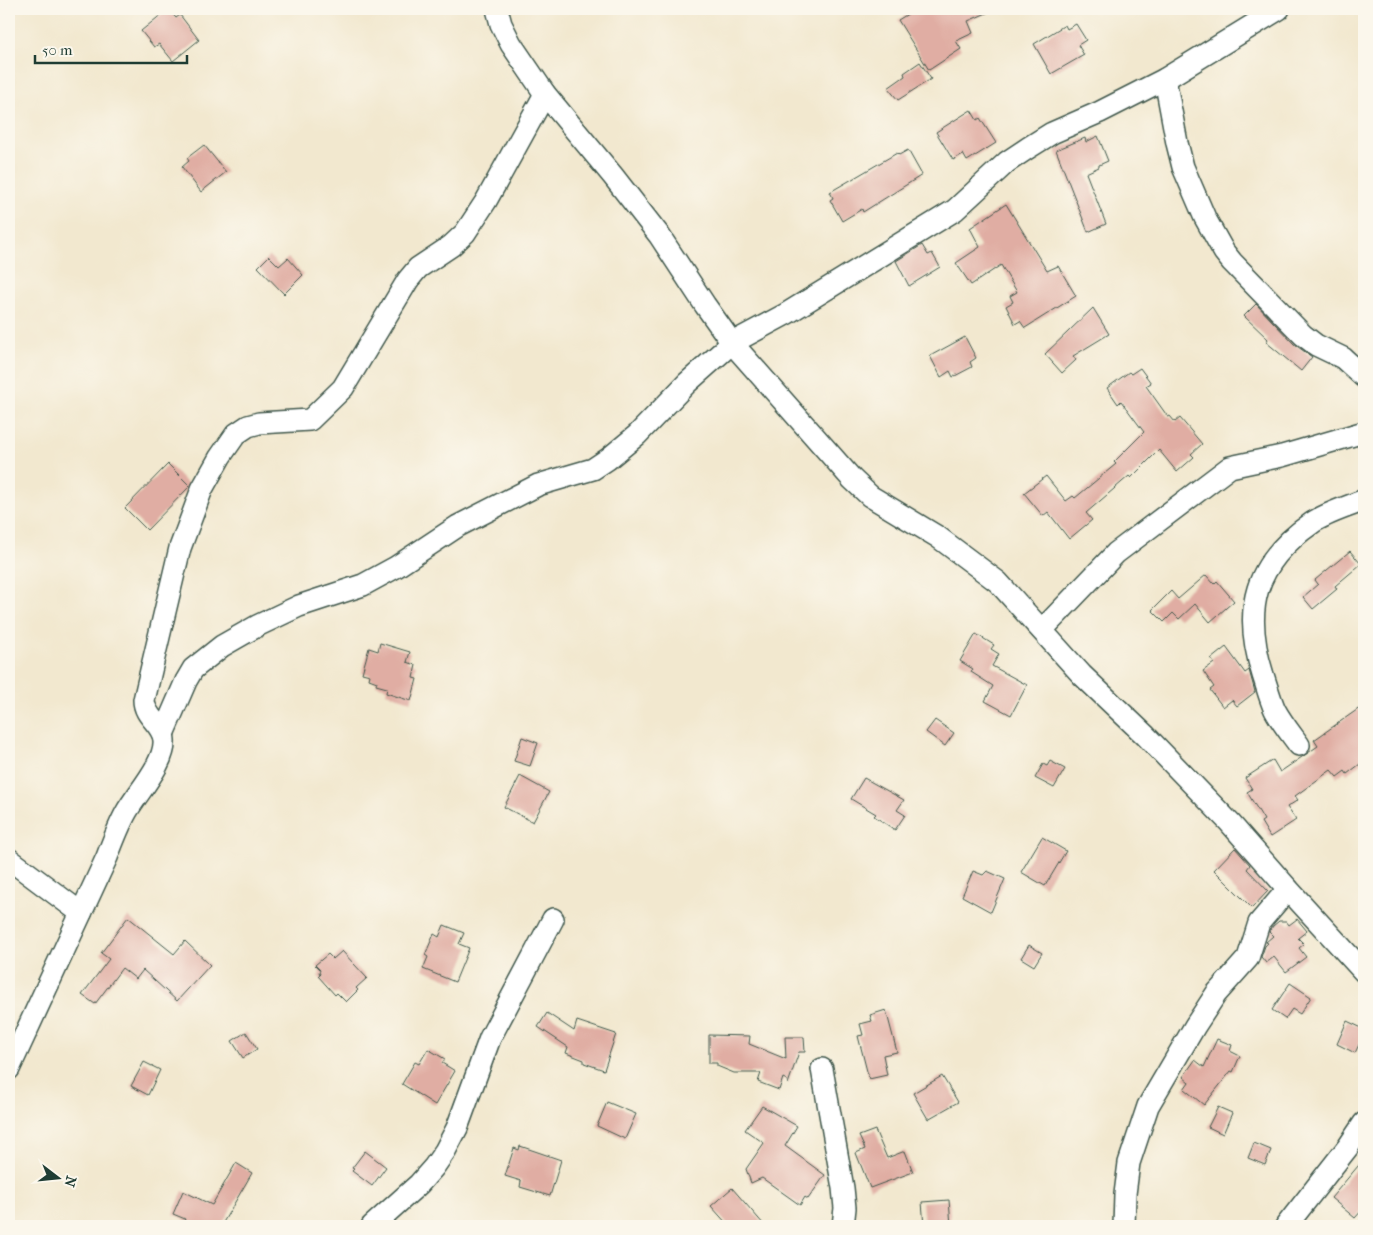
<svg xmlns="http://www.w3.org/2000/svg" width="1373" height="1235" font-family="'IM FELL French Canon',serif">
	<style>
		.building { fill: #e0ada3 }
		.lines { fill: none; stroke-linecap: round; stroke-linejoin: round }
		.minor-casing { stroke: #3f574b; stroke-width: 24 }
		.minor { stroke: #fff; stroke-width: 21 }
	</style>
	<rect width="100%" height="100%" fill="#fbf7ec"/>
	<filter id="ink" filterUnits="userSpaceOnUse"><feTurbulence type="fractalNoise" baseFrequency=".02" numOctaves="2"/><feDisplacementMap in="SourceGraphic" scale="10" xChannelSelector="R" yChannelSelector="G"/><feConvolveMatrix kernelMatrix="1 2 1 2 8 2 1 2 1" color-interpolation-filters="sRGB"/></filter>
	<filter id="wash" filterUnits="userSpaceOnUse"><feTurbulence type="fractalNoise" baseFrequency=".0096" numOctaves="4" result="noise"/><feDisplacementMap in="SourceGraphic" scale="20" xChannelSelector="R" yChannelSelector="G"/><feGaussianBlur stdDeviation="1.12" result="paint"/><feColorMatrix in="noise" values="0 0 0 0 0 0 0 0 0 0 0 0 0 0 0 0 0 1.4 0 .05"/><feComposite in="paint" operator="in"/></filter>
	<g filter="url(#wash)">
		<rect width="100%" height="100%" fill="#f2e8cf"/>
		<g id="blocks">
			<g class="building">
				<path d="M168 9 176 18 180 15 199 40 173 61 159 44 154 47 141 31Z"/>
				<path d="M916 9H996L968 21 973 33 956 41 961 49 929 70 898 20Z"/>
				<path d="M1076 24 1086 40 1078 45 1084 55 1051 74 1034 44 1065 25 1067 29Z"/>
				<path d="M920 62 931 79 898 100 888 88 905 76 904 73Z"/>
				<path d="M971 110 977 120 980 118 996 143 967 161 963 154 953 160 936 132Z"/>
				<path d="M1098 136 1108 161 1099 165V167L1086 173 1106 224 1088 232 1056 150 1085 138 1086 142Z"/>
				<path d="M204 145 226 172 201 192 182 167 189 161 187 158Z"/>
				<path d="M908 150 922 175 863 212 862 209 842 221 830 200 833 198 830 192 897 153 899 155Z"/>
				<path d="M1006 204 1047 271 1058 266 1076 296 1025 328 1020 321 1015 324 1006 306 1013 302 1010 296 1017 292 1001 265 971 285 956 263 980 247 970 228Z"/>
				<path d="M922 245 928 255 932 253 940 267 909 286 896 261Z"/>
				<path d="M269 256 279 266 288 258 303 275 284 294 258 267Z"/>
				<path d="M1256 304 1294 344 1312 357 1301 371 1266 342 1268 339 1244 316Z"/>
				<path d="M1093 308 1109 334 1073 356 1076 360 1062 373 1045 354Z"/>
				<path d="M965 337 976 358 970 362 972 367 953 377 950 371 941 377 930 356Z"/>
				<path d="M1140 368 1151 383 1146 386 1168 417 1170 416 1175 422 1180 418 1202 444 1191 454 1194 457 1177 472 1159 450 1131 478 1129 476 1086 513 1092 520 1069 539 1048 512 1043 516 1024 493 1046 476 1066 501 1073 496 1075 498 1116 464 1114 462 1144 432 1121 401 1118 404 1107 388 1129 372 1131 374Z"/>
				<path d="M168 464 190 486 147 530 125 508Z"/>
				<path d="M1350 551 1361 564 1335 586 1337 589 1313 609 1303 597 1318 584 1315 580Z"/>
				<path d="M1206 575 1214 584 1217 581 1234 601 1210 622 1195 604 1179 619 1173 613 1164 622 1152 610 1171 591 1178 599Z"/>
				<path d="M976 634 994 645 991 649 999 654 992 666 1027 685 1011 715 985 701 993 686 971 672 973 669 960 661Z"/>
				<path d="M380 643 410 652 407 662 416 665 413 678 417 679 411 701 386 693 387 688 376 685 377 682 369 679 370 675 362 673 369 648 378 651Z"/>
				<path d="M1226 647 1245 673 1249 670 1255 692 1237 706 1232 700 1223 707 1210 690 1214 687 1203 671 1214 663 1211 659Z"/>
				<path d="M1364 705V761L1347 774 1345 771 1337 777 1331 770 1295 796 1298 800 1287 807 1296 820 1270 837 1261 822 1264 820 1247 792 1252 789 1245 778 1273 760 1280 772 1318 746 1314 740Z"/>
				<path d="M935 720 954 733 945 746 926 732Z"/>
				<path d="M522 737 538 743 530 766 514 761Z"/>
				<path d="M1050 761 1065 769 1054 788 1035 778 1043 764 1047 766Z"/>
				<path d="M520 776 549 792 533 822 504 807Z"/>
				<path d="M864 778 904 800 897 810 905 815 895 830 874 816 876 814 851 799Z"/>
				<path d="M1042 837 1066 851 1045 886 1021 872Z"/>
				<path d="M1235 848 1250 865 1247 869 1268 891 1252 908 1214 870Z"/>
				<path d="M973 871 983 875 987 871 1005 879 991 912 962 896Z"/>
				<path d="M128 917 174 954 185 941 210 965 177 1001 143 970 136 979 122 968 95 1004 82 995 109 959 101 953Z"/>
				<path d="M1297 919 1307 931 1298 938 1304 944 1299 948 1306 957 1286 972 1274 957 1266 963 1261 957 1265 946 1268 943 1266 942 1273 936 1269 932 1273 926 1279 921H1286L1289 925Z"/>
				<path d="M444 925 464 933 459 944 469 948 455 982 423 969 428 957 425 955 434 934 439 937Z"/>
				<path d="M1029 945 1042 953 1034 966 1021 958Z"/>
				<path d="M342 951 367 978 356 988 358 990 346 1002 337 993 335 995 318 976 320 974 319 972 320 970 315 965 328 954 333 959Z"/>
				<path d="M1290 983 1311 997 1300 1014 1292 1009 1285 1019 1272 1010Z"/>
				<path d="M886 1010 897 1052 883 1055 887 1075 869 1079 858 1036 863 1035 860 1024 872 1021 870 1015Z"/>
				<path d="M547 1013 574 1031 577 1021 616 1034 604 1070 584 1063V1060L566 1053 568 1047 538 1027Z"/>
				<path d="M1347 1021 1364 1029V1034L1355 1053 1337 1044Z"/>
				<path d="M246 1032 257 1049 243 1058 232 1041Z"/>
				<path d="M709 1035 750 1036 749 1044 786 1059 785 1037H804L805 1052H799L788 1084 787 1080 783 1078 779 1090 758 1082 761 1073H734L717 1066V1063H709Z"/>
				<path d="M1217 1039 1232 1045 1230 1051 1240 1056 1233 1072 1231 1071 1204 1105 1184 1089 1189 1082 1183 1077 1195 1060 1204 1067Z"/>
				<path d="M428 1049 445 1059 442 1063 455 1071 435 1105 402 1084 415 1062 419 1064Z"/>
				<path d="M144 1062 160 1070 148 1095 131 1086Z"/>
				<path d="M942 1076 958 1102 928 1119 913 1093Z"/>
				<path d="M607 1102 636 1114 625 1139 597 1126Z"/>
				<path d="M762 1106 797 1126 785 1146 825 1175 808 1199 805 1197 800 1205 762 1178 751 1183 746 1169 764 1143 745 1130Z"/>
				<path d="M1218 1107 1232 1113 1223 1134 1208 1127Z"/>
				<path d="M875 1130 887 1158 905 1151 913 1172 870 1188 856 1153 865 1149 859 1136Z"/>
				<path d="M1254 1143 1271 1150 1265 1165 1248 1158Z"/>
				<path d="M520 1146 561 1160 550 1196 520 1187 521 1181 505 1176 514 1148 519 1150Z"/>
				<path d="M365 1151 386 1167 372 1186 352 1171 354 1169 352 1168Z"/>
				<path d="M1364 1159V1208L1355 1218 1331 1198Z"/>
				<path d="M236 1163 252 1173 221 1226H182L185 1219 173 1214 183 1191 212 1205Z"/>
				<path d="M732 1188 765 1226H729L711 1206Z"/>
				<path d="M949 1200 951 1226H924L922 1202Z"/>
			</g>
		</g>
	</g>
	<g filter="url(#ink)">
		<use href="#blocks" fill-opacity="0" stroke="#3f574b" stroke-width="1"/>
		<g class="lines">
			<g class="minor-casing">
				<g id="minor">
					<path d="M497 9 501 24 511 44 545 94 613 176 659 235 705 305 732 343 852 479 870 496 938 537 998 582 1082 675 1146 736 1230 823 1288 889 1364 972"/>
					<path d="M1165 79 1177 143 1183 167 1205 218 1224 252 1232 262 1303 335 1316 345 1343 358 1364 377"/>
					<path d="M1042 630 1116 553 1230 467 1282 456 1364 432"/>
					<path d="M163 734 186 681 193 669 222 646 259 625 299 606 363 585 396 567 458 526 538 485 593 469 608 459 637 435 687 383 732 343 786 314 955 210 1007 162 1028 148 1052 133 1100 112 1165 79 1279 9"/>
					<path d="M1299 745C1291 734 1282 723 1275 710 1270 699 1267 687 1263 675 1242 609 1254 563 1312 523 1326 513 1348 507 1364 500"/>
					<path d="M9 859 81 913"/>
					<path d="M9 1069 107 857C113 841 119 825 127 811 138 792 166 762 164 740 163 724 144 717 144 700L180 548 202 489 220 457 236 434 248 426 259 423 310 420 343 388 408 280 418 268 451 246 465 233 486 201 545 94"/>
					<path d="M822 1069 843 1188 845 1208 843 1226"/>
					<path d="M372 1226 419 1184 434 1167 445 1151 457 1128 490 1038 553 919"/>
					<path d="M1124 1226 1125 1194 1129 1163 1148 1106 1195 1026 1216 994 1248 958 1259 923 1288 889"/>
					<path d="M1286 1226 1348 1147 1364 1123"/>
				</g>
			</g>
			<use href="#minor" class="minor"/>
		</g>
	</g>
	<rect width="1373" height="1235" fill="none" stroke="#fbf7ec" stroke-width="30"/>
	<g transform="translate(58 1178) rotate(106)" stroke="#fbf7ec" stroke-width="4" paint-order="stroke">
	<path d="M0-4L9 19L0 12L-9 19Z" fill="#1f3d34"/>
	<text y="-8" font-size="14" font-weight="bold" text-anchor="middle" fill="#1f3d34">N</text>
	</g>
	<path d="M35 55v8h152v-8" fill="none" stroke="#1f3d34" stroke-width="2.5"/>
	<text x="42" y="55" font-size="15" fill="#1f3d34" stroke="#fbf7ec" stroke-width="4" paint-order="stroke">50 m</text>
</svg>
